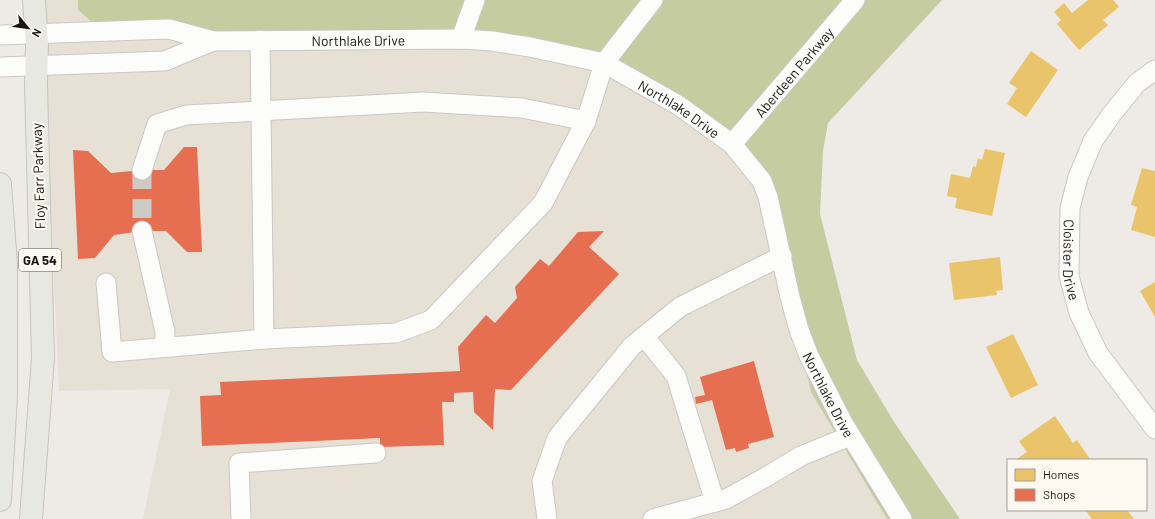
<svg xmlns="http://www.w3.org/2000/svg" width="1155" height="519" font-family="Barlow,sans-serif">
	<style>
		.built { fill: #e7e0d5 }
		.forest { fill: #c5cca0 }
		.homes { fill: #e9c46a }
		.shops { fill: #e76f51 }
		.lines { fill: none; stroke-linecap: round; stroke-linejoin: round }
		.minor-tunnel { stroke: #cecac6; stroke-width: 19; stroke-dasharray: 19 10; stroke-linecap: butt }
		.minor-casing { stroke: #cac7c4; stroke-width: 21 }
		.major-casing { stroke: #c6c4c2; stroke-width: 24 }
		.minor { stroke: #fcfcfb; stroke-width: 19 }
		.major { stroke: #e7e8e0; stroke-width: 22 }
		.labels { text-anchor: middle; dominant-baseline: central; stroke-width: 4; stroke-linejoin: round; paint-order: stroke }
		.shield { fill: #fef9f0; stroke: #5c5955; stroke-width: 1 }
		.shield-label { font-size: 13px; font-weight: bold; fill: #161512 }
		.street-label { font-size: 14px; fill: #161512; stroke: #fef9f0 }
	</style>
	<rect width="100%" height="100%" fill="#eeeae6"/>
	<path class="built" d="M41 0H652L713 130 762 181 890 519H143L170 389 59 391Z"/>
	<path class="forest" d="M78 0H942L828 123 823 151 820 214 857 360 894 422 960 519H887L811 392 768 197 732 144 604 63 530 47 103 31 78 10Z"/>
	<g class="homes">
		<path d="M1088 0H1113L1119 7 1103 20 1108 25 1079 50 1057 24 1061 20 1054 12 1064 3 1072 13Z"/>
		<path d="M1031 51 1058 70 1026 117 1007 104 1017 88 1009 83Z"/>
		<path d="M985 149 1005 153 992 216 955 208 957 198 947 196 951 174 970 178 973 166 976 167 978 158 982 160Z"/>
		<path d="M1142 168 1155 171V237L1131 230 1137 207 1131 205Z"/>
		<path d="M1000 257 1003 290 996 291 997 295 954 300 949 263Z"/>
		<path d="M1155 282V317L1140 291Z"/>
		<path d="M1013 334 1038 385 1011 398 986 347Z"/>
		<path d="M1055 416 1073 443 1077 440 1090 459 1088 460H1015L1027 452 1019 441Z"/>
		<path d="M1085 510H1127L1134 519H1092Z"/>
	</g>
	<g class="shops">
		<path d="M184 147H197L202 252H187L166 231H142L114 235 95 258 78 259 73 150 88 151 111 173 142 170H164Z"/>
		<path d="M604 231 589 247 619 274 511 390 495 389 493 430 474 412 473 392 454 393V402H442L444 445 380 447V438L202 446 200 396 221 395 220 382 460 371 458 347 486 315 495 323 517 298 515 287 540 259 549 266 578 232Z"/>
		<path d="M754 361 774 437 748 444 749 448 736 452 735 448 726 450 712 400 696 404 695 397 705 395 700 377Z"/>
	</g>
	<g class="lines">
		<path class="minor-tunnel" d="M142 170V231"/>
		<g class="minor-casing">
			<g id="minor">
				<path id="s1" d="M0 35 169 29 213 41 461 39 492 41 530 47 604 63 678 105 732 144 762 181 768 197 790 297 799 330 809 356 843 423 902 519"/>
				<path d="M461 39 475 0"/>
				<path d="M0 67 165 61 213 41"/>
				<path id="s2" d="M1155 70 1137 83 1111 115 1093 141 1078 177 1070 208 1069 276 1079 313 1098 353 1155 429"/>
				<path id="s3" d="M732 144 855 0"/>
				<path d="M142 170 157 124 186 115 423 102 522 108 586 121 604 63 653 0"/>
				<path d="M142 231 165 332V347"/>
				<path d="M106 283 112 352 264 339 260 40"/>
				<path d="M644 336 676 376 715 502"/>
				<path d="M264 339 396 333 431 320 543 203 586 121"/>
				<path d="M241 519 239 463 376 453"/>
				<path d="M547 519 542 481 557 438 632 346 680 307 782 256"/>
				<path d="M653 519 726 499 766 477 801 456 850 436"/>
			</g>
		</g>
		<g class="major-casing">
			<g id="major">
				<path d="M0 184 6 264V395L0 500"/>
				<path d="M31 519 43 358 36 84 37 45 34 0"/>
			</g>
		</g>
		<use href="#minor" class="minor"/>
		<use href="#major" class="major"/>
	</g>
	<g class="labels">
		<rect class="shield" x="19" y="249" width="42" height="22" rx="3"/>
		<g class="shield-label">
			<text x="40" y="260">GA 54</text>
		</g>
		<g class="street-label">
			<text stroke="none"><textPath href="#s1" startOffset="360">Northlake Drive</textPath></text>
			<text stroke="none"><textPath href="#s3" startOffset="95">Aberdeen Parkway</textPath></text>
			<text stroke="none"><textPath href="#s1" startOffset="696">Northlake Drive</textPath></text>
			<text transform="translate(38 176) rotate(-92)">Floy Farr Parkway</text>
			<text stroke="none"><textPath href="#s2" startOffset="218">Cloister Drive</textPath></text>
			<text stroke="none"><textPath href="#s1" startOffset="1032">Northlake Drive</textPath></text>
		</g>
	</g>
	<rect x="1007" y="459" width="140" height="52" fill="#fef9f0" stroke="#a19e97"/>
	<rect x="1015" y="469" width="20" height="12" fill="#e9c46a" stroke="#a19e97"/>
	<text x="1043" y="479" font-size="12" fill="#161512">Homes</text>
	<rect x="1015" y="489" width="20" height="12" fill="#e76f51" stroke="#a19e97"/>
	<text x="1043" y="499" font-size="12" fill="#161512">Shops</text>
	<g transform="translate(28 28) rotate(119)" stroke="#fef9f0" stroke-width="3" paint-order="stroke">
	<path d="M0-3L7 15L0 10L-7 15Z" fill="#161512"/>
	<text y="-6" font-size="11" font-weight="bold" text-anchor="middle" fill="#161512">N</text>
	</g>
</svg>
